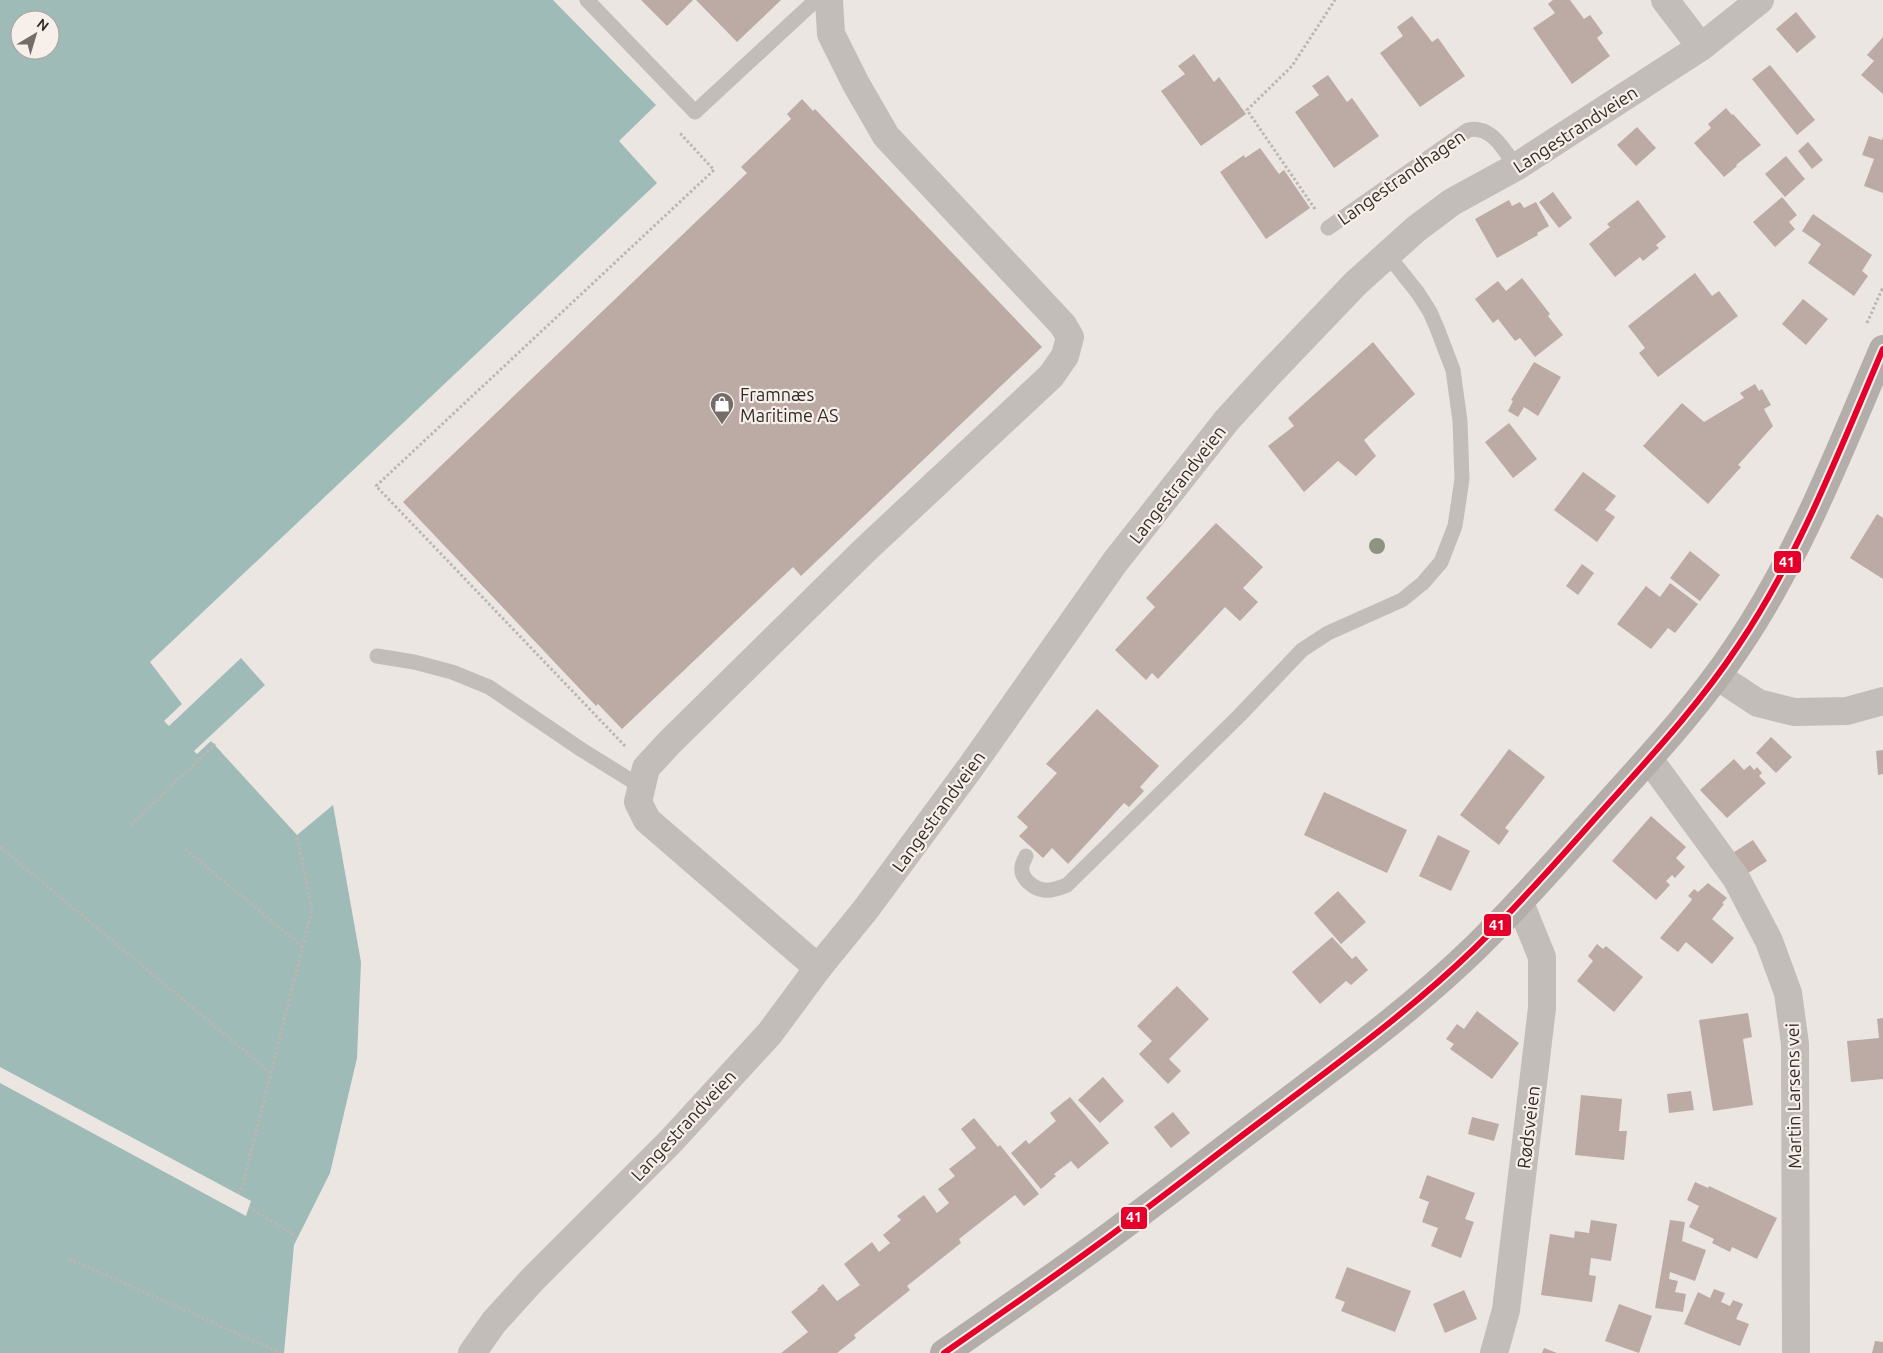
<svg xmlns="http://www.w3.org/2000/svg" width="1883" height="1353" font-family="Ubuntu,sans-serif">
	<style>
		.water { fill: #9fbbb8; fill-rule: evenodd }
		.pier { fill: #ebe6e1 }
		.building { fill: #bcaaa5 }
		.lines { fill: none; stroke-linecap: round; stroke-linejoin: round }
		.path { stroke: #bcb6b3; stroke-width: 3; stroke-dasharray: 2.5 2.5; stroke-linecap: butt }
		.lane { stroke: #c3bdba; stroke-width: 15 }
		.street { stroke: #c3bdba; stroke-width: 28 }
		.secondary { stroke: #b4aeab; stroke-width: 28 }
		.bus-1-casing { stroke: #f7efe9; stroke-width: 10 }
		.bus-1 { stroke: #e4002b; stroke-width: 6 }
		.tree { fill: #909380 }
		.labels { text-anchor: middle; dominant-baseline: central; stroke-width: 4.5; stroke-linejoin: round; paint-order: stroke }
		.street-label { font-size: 18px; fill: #342b29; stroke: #f7efe9 }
		.poi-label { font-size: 18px; fill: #342b29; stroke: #f7efe9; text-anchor: start }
		.line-badge { stroke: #f7efe9; stroke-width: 2 }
		.badge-label { font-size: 14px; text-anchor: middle; font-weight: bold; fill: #fff }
	</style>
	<rect width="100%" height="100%" fill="#ebe6e1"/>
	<path class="water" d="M0 0H553L656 105 619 141 657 183 150 662 182 704 164 721 169 726 241 658 265 685 194 751 197 754 211 741 297 835 333 805 361 962 357 1058 330 1173 294 1245 284 1353H0ZM20 20H50V50H20Z"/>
	<path class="pier" d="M0 1067 251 1201 246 1216 0 1083Z"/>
	<g class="building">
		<path d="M641 0H693L667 26Z"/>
		<path d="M696 0H781L737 42Z"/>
		<path d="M1553 0H1570L1584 19 1590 15 1603 33 1597 38 1610 56 1572 84 1533 28 1555 13 1548 4Z"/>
		<path d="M1796 12 1816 37 1797 53 1776 29Z"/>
		<path d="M1412 16 1432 42 1438 38 1465 76 1420 107 1380 53 1403 36 1397 27Z"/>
		<path d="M1883 37V94L1861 75 1874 61 1867 55Z"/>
		<path d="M1194 54 1214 82 1219 77 1246 114 1201 146 1161 91 1185 74 1178 66Z"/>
		<path d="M1770 65 1815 120 1797 135 1752 79Z"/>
		<path d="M1328 75 1347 102 1352 98 1379 136 1334 168 1295 112 1319 95 1312 86Z"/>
		<path d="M802 99 813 111 815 109 1042 347 801 576 793 567 622 729 598 704 596 706 403 502 747 173 741 167 791 119 787 114Z"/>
		<path d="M1726 108 1732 115 1733 114 1761 145 1736 165 1737 166 1724 177 1694 143 1711 128 1708 124Z"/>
		<path d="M1637 127 1656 148 1636 166 1617 145Z"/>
		<path d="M1869 136 1882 140 1883 137V193L1864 186 1874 159 1862 155Z"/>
		<path d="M1808 142 1823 160 1812 169 1798 151Z"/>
		<path d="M1260 148 1279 174 1284 170 1310 208 1266 239 1220 172 1244 155 1245 158Z"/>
		<path d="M1786 156 1805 179 1785 197 1765 174Z"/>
		<path d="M1553 192 1572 218 1559 228 1539 202Z"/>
		<path d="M1782 197 1797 215 1789 222 1795 229 1775 247 1753 222Z"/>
		<path d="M1509 200 1512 206 1520 202 1524 208 1536 202 1549 226 1537 233 1538 235 1497 258 1475 219Z"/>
		<path d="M1638 200 1666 237 1656 245 1659 248 1643 261 1640 257 1615 277 1589 244 1610 227 1607 224Z"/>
		<path d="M1813 214 1872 255 1862 271 1868 276 1854 296 1808 263 1821 244 1802 231Z"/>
		<path d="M1695 273 1712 296 1719 291 1738 316 1658 377 1639 353 1645 348 1628 326Z"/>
		<path d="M1522 278 1550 314 1548 316 1563 335 1535 357 1520 338 1515 341 1498 319 1493 323 1475 299 1498 281 1506 291Z"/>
		<path d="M1803 299 1828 319 1806 345 1782 324Z"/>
		<path d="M1373 342 1415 394 1364 440 1376 456 1356 476 1338 461 1304 492 1268 446 1294 426 1288 418Z"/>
		<path d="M1534 362 1561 377 1538 416 1524 407 1518 417 1508 411 1513 401 1511 400Z"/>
		<path d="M1755 384 1759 391 1762 389 1771 405 1764 409 1773 426 1738 465 1741 467 1708 504 1643 446 1682 403 1704 422 1744 398 1740 393Z"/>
		<path d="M1509 423 1537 459 1513 478 1485 442Z"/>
		<path d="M1583 472 1616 496 1605 510 1615 517 1597 542 1554 510Z"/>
		<path d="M1877 514 1883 518V579L1850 558Z"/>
		<path d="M1216 523 1263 567 1243 588 1258 602 1240 621 1225 607 1158 679 1152 673 1146 680 1115 650 1155 607 1146 598Z"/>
		<path d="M1690 551 1720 575 1700 601 1670 578Z"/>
		<path d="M1582 564 1594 573 1578 595 1566 586Z"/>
		<path d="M1670 583 1698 604 1675 633 1668 628 1651 649 1617 624 1646 586 1660 597Z"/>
		<path d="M1097 709 1159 766 1140 787 1144 791 1129 807 1124 803 1068 864 1052 848 1043 858 1019 836 1028 827 1017 817 1057 773 1046 764Z"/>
		<path d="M1771 737 1792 757 1776 773 1756 753Z"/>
		<path d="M1509 749 1545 777 1505 828 1509 831 1499 845 1460 815Z"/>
		<path d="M1883 750V774L1878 775 1876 751Z"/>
		<path d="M1734 759 1744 770 1750 765 1754 770 1757 767 1762 773 1759 776 1766 783 1727 818 1700 790Z"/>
		<path d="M1324 792 1407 830 1387 873 1304 835Z"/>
		<path d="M1651 816 1686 847 1676 858 1685 867 1675 878 1672 875 1666 881 1670 885 1656 900 1612 861Z"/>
		<path d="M1438 835 1470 851 1451 891 1419 876Z"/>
		<path d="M1753 840 1767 861 1745 875 1731 854Z"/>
		<path d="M1708 883 1727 898 1722 903 1724 904 1712 919 1734 938 1712 964 1686 942 1678 952 1660 938 1691 901 1692 899 1688 896 1694 889 1698 892Z"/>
		<path d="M1338 891 1366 922 1341 944 1314 913Z"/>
		<path d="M1332 937 1352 959 1356 956 1368 970 1351 985 1346 981 1320 1004 1292 972Z"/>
		<path d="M1597 944 1603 949 1606 946 1643 977 1614 1012 1577 981 1593 961 1588 956Z"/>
		<path d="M1177 986 1209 1019 1169 1059 1181 1071 1168 1084 1139 1054 1152 1041 1137 1026Z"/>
		<path d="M1477 1011 1519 1043 1492 1079 1450 1049 1454 1044 1446 1039 1457 1024 1464 1029Z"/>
		<path d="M1748 1013 1752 1037 1743 1039 1753 1105 1713 1111 1699 1020Z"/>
		<path d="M1883 1018V1079L1851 1082 1847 1041 1879 1038 1877 1019Z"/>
		<path d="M1103 1077 1124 1101 1100 1123 1078 1100Z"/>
		<path d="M1691 1091 1694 1110 1669 1113 1667 1094Z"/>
		<path d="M1581 1095 1622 1099 1619 1131H1627L1624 1160 1575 1155Z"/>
		<path d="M1070 1097 1109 1143 1078 1169 1071 1161 1054 1174 1056 1176 1041 1189 1011 1153 1026 1140 1029 1144 1056 1121 1050 1113Z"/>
		<path d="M1173 1112 1190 1133 1171 1148 1154 1127Z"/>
		<path d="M1472 1117 1499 1124 1494 1141 1468 1134Z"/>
		<path d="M974 1118 998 1147 1000 1145 1039 1194 1024 1206 1015 1195 959 1239 961 1243 907 1286 910 1290 854 1335 856 1338 837 1353H781L808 1332 791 1312 818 1290 817 1289 823 1284 837 1301 860 1285 844 1264 872 1242 879 1252 890 1243 883 1235 901 1220 897 1216 924 1195 937 1213 949 1203 938 1189 955 1176 949 1169 976 1148 961 1129Z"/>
		<path d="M1427 1175 1475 1193 1465 1219 1474 1222 1461 1258 1431 1246 1438 1228 1422 1222 1429 1202 1419 1198Z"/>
		<path d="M1695 1182 1708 1188 1709 1186 1777 1218 1757 1259 1732 1247 1730 1252 1712 1243 1714 1239 1689 1227 1699 1206 1687 1200Z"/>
		<path d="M1591 1220 1617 1224 1611 1261 1591 1258 1589 1275 1596 1276 1592 1302 1541 1295 1550 1234 1574 1238 1575 1231 1589 1233Z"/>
		<path d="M1670 1220 1685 1222 1682 1241 1706 1250 1695 1281 1670 1272 1669 1279 1678 1281 1675 1292 1686 1294 1683 1312 1655 1308Z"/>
		<path d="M1347 1267 1411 1291 1395 1332 1341 1311 1345 1302 1335 1298Z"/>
		<path d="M1714 1289 1725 1293 1721 1302 1730 1306 1733 1300 1743 1304 1736 1319 1749 1324 1740 1346 1684 1324 1698 1292 1710 1298Z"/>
		<path d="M1464 1290 1477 1319 1445 1333 1433 1304Z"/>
		<path d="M1619 1304 1652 1316 1639 1353 1605 1341Z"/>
		<path d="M1875 1341 1883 1342V1353H1872Z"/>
		<path d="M1544 1348 1557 1353H1542Z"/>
	</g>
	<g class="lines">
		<g class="path">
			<path d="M1315 209 1247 110 1292 66 1335 0"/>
			<path d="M1867 323 1883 287"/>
			<path d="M625 746 376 486 714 170 679 132"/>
			<path d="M131 825 215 744"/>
			<path d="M0 847 271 1073"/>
			<path d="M185 849 303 947"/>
			<path d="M238 1194 243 1184 312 910 297 835"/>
			<path d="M249 1207 297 1237"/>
			<path d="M69 1259 282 1353"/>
		</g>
		<g class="lane">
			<path d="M587 0 695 112 816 0"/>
			<path d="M1328 228 1468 130C1491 124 1505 151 1516 167"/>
			<path d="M377 656 414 662 452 672 489 687 582 750 640 786"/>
			<path d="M1026 856C1025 859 1022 863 1022 867 1020 878 1034 889 1044 890 1052 891 1060 888 1067 885L1240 715 1302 650 1328 633 1402 600 1423 583 1441 562 1455 526 1462 479 1460 421 1453 370 1437 328 1430 312 1418 293 1387 254"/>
		</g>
		<g class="street">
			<path d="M1665 0 1701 47"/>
			<path d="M1717 676 1758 703 1794 712 1847 711 1883 701"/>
			<path d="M1649 759 1736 878 1769 941 1788 993 1795 1044 1796 1353"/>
			<path d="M818 968 647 820 638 802 646 768 669 743 866 549 1051 376 1065 356 1070 337 1063 325 886 136 856 84 831 34 829 0"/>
			<path d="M472 1353 494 1322 532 1280 670 1142 770 1033 818 968 866 909 970 768 1115 562 1227 420 1269 374 1356 283 1416 229 1452 202 1516 167 1701 47 1760 0"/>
			<path d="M1494 1353 1506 1310 1542 1008V957L1520 903"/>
		</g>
		<path class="secondary" d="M944 1353C996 1317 1048 1281 1100 1243 1156 1202 1212 1158 1268 1116 1339 1062 1411 1010 1475 948 1522 902 1565 852 1609 803 1654 753 1701 702 1738 646 1799 556 1840 449 1883 349"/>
		<g class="bus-1-casing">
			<path id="bus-1" d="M944 1353C996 1317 1048 1281 1100 1243 1156 1202 1212 1158 1268 1116 1339 1062 1411 1010 1475 948 1522 902 1565 852 1609 803 1654 753 1701 702 1738 646 1799 556 1840 449 1883 349"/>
		</g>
		<use href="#bus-1" class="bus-1"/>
	</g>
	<circle class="tree" cx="1377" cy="546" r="8"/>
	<defs>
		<g id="shop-pin" transform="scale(1.25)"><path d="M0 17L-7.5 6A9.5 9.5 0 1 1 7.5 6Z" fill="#746c69" stroke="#f7efe9"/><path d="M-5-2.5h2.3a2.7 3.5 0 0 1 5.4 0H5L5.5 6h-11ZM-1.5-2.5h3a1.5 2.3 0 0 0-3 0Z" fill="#fff"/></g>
	</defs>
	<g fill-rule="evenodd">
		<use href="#shop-pin" x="722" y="404"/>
	</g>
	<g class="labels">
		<g class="street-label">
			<text transform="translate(1575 129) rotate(-33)">Langestrandveien</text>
			<text transform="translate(1401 177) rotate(-35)">Langestrandhagen</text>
			<text transform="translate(1177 484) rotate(-52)">Langestrandveien</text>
			<text transform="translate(938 811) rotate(-54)">Langestrandveien</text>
			<text transform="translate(1793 1096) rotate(-91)">Martin Larsens vei</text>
			<text transform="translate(683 1125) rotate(-47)">Langestrandveien</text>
			<text transform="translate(1528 1127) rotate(-83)">Rødsveien</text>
		</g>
		<g class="poi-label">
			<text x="740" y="394">Framnæs<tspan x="740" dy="21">Maritime AS</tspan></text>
		</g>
	</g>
	<g class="line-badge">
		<rect x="1773" y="550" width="29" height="24" rx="5" fill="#e4002b"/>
		<rect x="1483" y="913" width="29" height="24" rx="5" fill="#e4002b"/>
		<rect x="1120" y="1206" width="28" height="24" rx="5" fill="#e4002b"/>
	</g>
	<g class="badge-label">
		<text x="1787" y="567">41</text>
		<text x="1497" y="930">41</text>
		<text x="1134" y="1222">41</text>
	</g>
	<g transform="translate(35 35) rotate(38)"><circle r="24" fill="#f7efe9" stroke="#a9a19c"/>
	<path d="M0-4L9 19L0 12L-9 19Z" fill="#746c69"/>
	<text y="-8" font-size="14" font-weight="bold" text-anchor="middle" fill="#342b29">N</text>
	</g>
</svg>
